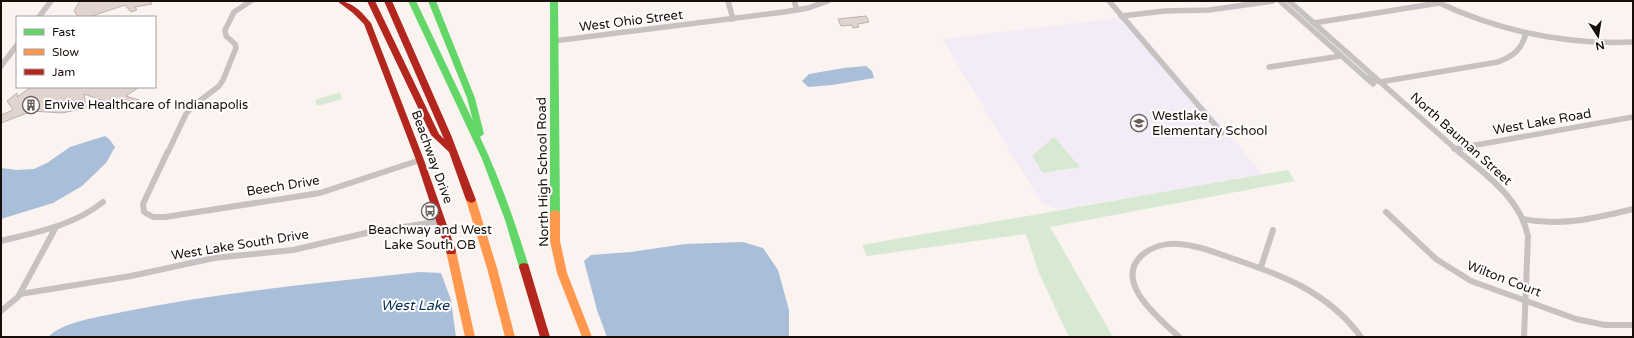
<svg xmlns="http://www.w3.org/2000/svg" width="1634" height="338" font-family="'Varela Round',sans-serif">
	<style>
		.education { fill: #f3ecf7 }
		.green { fill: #d7e9d2 }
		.water { fill: #a9bed8 }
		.building { fill: #e1d4ce; stroke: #bbb2af }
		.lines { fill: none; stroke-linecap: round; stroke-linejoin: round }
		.street-far1 { stroke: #c7c1c1; stroke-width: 5.5 }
		.street { stroke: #c7c1c1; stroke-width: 6 }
		.fast { fill: #63d668; fill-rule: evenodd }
		.slow { fill: #ff974d; fill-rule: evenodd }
		.jam { fill: #b3261e; fill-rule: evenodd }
		.labels { text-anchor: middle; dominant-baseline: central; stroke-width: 4; stroke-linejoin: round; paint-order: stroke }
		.street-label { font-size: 13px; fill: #190e0a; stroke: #fff }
		.poi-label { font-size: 13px; fill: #190e0a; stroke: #fff; text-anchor: start }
		.water-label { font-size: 14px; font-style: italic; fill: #0a2f54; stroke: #fff }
	</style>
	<rect width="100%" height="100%" fill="#faf3f0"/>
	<path class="education" d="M1127 17 1264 175 1057 210 1041 202 942 39Z"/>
	<g class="green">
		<path d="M340 92 342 99 317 106 315 100Z"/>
		<path d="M1054 137 1080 167 1043 173 1032 156Z"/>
		<path d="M1288 170 1295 181 1050 227 1113 337H1069L1039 273 1026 234 867 256 862 245Z"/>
	</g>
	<g class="water">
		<path d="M866 66 872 71 874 78 832 85 808 87 802 81 809 74 844 68Z"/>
		<path d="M105 136 110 140 115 147 106 163 82 186 53 203 1 219V168L17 170 34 169 47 163 70 147Z"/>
		<path d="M743 242 763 248 778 270 789 310V337H607L597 310 584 261 591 255 631 252 685 244Z"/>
		<path d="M420 272 441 273 451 300 456 337H48C64 321 100 317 122 312 220 292 320 283 420 272Z"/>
	</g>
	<g class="building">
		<path d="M80 1H151L152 4 135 7 137 10 131 12 125 5 89 17H78L74 11Z"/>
		<path d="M866 16 869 22 858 24 859 27 853 28 852 25 841 26 838 19Z"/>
		<path d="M31 87H139L126 96 139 100 126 109 84 94 86 108 62 113 32 111 1 123V115L13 110 7 101 17 93V97Z"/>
	</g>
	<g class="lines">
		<g class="street-far1">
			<path d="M728 1 733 19"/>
			<path d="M794 1 797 10"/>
			<path d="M1109 1 1222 133"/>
			<path d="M1280 1 1373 84"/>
			<path d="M1289 1 1459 152"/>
			<path d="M1435 1C1498 31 1563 45 1633 42"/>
			<path d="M1121 16 1165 11 1209 10 1273 1"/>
			<path d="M39 17 51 1"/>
			<path d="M1314 23 1439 3"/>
			<path d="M554 41 784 12 808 8 828 1"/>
			<path d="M1 66 17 45"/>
			<path d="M1269 67 1341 56"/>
			<path d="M1365 77 1380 82 1498 62C1514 56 1522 49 1526 33"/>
			<path d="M1454 149 1633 117"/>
			<path d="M168 152 186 114 193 106 219 86 223 80 236 48 235 44 226 36 225 30 234 12 251 1"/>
		</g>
		<g class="street">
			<path d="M168 151 143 204 144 212 153 217H165L320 193 420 160"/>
			<path d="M1458 151C1486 175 1520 198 1528 236L1524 337"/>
			<path d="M1386 212 1436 259 1471 281 1576 319 1605 325H1633"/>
			<path d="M1523 219C1561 227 1596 218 1633 209"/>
			<path d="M1 241C37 232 73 226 103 202"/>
			<path d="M1261 267 1273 230"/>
			<path d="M20 294 131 276 214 258 293 250 366 233 441 221"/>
			<path d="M1 311 18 297 56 227"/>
			<path d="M1179 337C1161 320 1113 283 1141 256 1151 247 1165 243 1178 244 1196 245 1214 252 1231 258 1282 275 1328 292 1361 337"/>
		</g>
		<g class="fast">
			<path d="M408 1H416L473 121 467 98 428 1H436L475 98 484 134 480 137C500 179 515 222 529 267L528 270H520L519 267 505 220 482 159Z"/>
			<path d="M550 1H558L560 213 558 215H552L550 213Z"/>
		</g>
		<g class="slow">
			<path d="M471 197 476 200 497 268 515 337H505L487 268 466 200Z"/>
			<path d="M555 210 558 211 560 213V241L567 273 592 337H582L557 273 550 241V213L552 211Z"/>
			<path d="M451 247 455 248 456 251 475 337H465L446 251 447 248Z"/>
		</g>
		<g class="jam">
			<path d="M337 1C352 1 362 12 371 23L424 160 456 251 455 254H447L446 251 416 160 364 24 353 13Z"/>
			<path d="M367 1H375L439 134 444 139 384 1H392L451 135 476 200 474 202 471 203 466 200 449 152 431 135Z"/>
			<path d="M524 263 528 264 529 267 550 337H540L519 267 520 264Z"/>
		</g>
	</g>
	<defs>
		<g id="building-ring" transform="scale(0.9)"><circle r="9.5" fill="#fff" stroke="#685e5a" stroke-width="1.5"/><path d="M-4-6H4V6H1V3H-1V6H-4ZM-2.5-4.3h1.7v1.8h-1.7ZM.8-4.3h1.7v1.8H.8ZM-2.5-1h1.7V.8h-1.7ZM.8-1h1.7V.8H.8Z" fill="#685e5a"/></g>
		<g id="school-ring" transform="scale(0.9)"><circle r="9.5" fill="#fff" stroke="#685e5a" stroke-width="1.5"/><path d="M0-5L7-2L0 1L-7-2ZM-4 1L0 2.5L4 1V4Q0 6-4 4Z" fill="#685e5a"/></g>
		<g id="bus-ring" transform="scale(0.9)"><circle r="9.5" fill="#fff" stroke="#685e5a" stroke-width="1.5"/><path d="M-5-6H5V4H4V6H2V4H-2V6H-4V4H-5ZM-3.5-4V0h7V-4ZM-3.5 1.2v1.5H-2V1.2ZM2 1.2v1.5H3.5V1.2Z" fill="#685e5a"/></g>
	</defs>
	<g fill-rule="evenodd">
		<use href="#building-ring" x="31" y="105"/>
		<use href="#school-ring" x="1139" y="123"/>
		<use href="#bus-ring" x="430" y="211"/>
	</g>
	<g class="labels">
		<g class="street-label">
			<text transform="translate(631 21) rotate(-7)">West Ohio Street</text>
			<text transform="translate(1542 122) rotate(-10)">West Lake Road</text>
			<text transform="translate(1461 139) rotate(42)">North Bauman Street</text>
			<text transform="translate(432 157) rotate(70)">Beachway Drive</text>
			<text transform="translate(543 172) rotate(-91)">North High School Road</text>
			<text transform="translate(283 186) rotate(-9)">Beech Drive</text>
			<text transform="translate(240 245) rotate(-9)">West Lake South Drive</text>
			<text transform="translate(1504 279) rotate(21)">Wilton Court</text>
		</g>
		<g class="poi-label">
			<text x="44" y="105">Envive Healthcare of Indianapolis</text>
			<text x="1152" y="116">Westlake<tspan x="1152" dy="15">Elementary School</tspan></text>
			<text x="430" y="230" text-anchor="middle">Beachway and West<tspan x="430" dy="15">Lake South OB</tspan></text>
		</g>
		<g class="water-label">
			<text x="415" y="305">West Lake</text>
		</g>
	</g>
	<rect width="1634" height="338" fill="none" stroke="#190e0a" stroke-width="4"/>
	<rect x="16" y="16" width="140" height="72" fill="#ffffff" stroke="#a39f9d"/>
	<rect x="24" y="29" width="20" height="6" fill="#63d668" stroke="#a39f9d"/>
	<text x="52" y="36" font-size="12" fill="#190e0a">Fast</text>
	<rect x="24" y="49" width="20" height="6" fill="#ff974d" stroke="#a39f9d"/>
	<text x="52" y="56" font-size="12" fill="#190e0a">Slow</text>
	<rect x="24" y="69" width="20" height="6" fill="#b3261e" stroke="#a39f9d"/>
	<text x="52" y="76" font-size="12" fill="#190e0a">Jam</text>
	<g transform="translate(1598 36) rotate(168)" stroke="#ffffff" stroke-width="3" paint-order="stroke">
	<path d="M0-3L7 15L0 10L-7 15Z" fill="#190e0a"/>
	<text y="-6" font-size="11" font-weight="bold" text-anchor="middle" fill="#190e0a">N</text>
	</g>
</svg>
